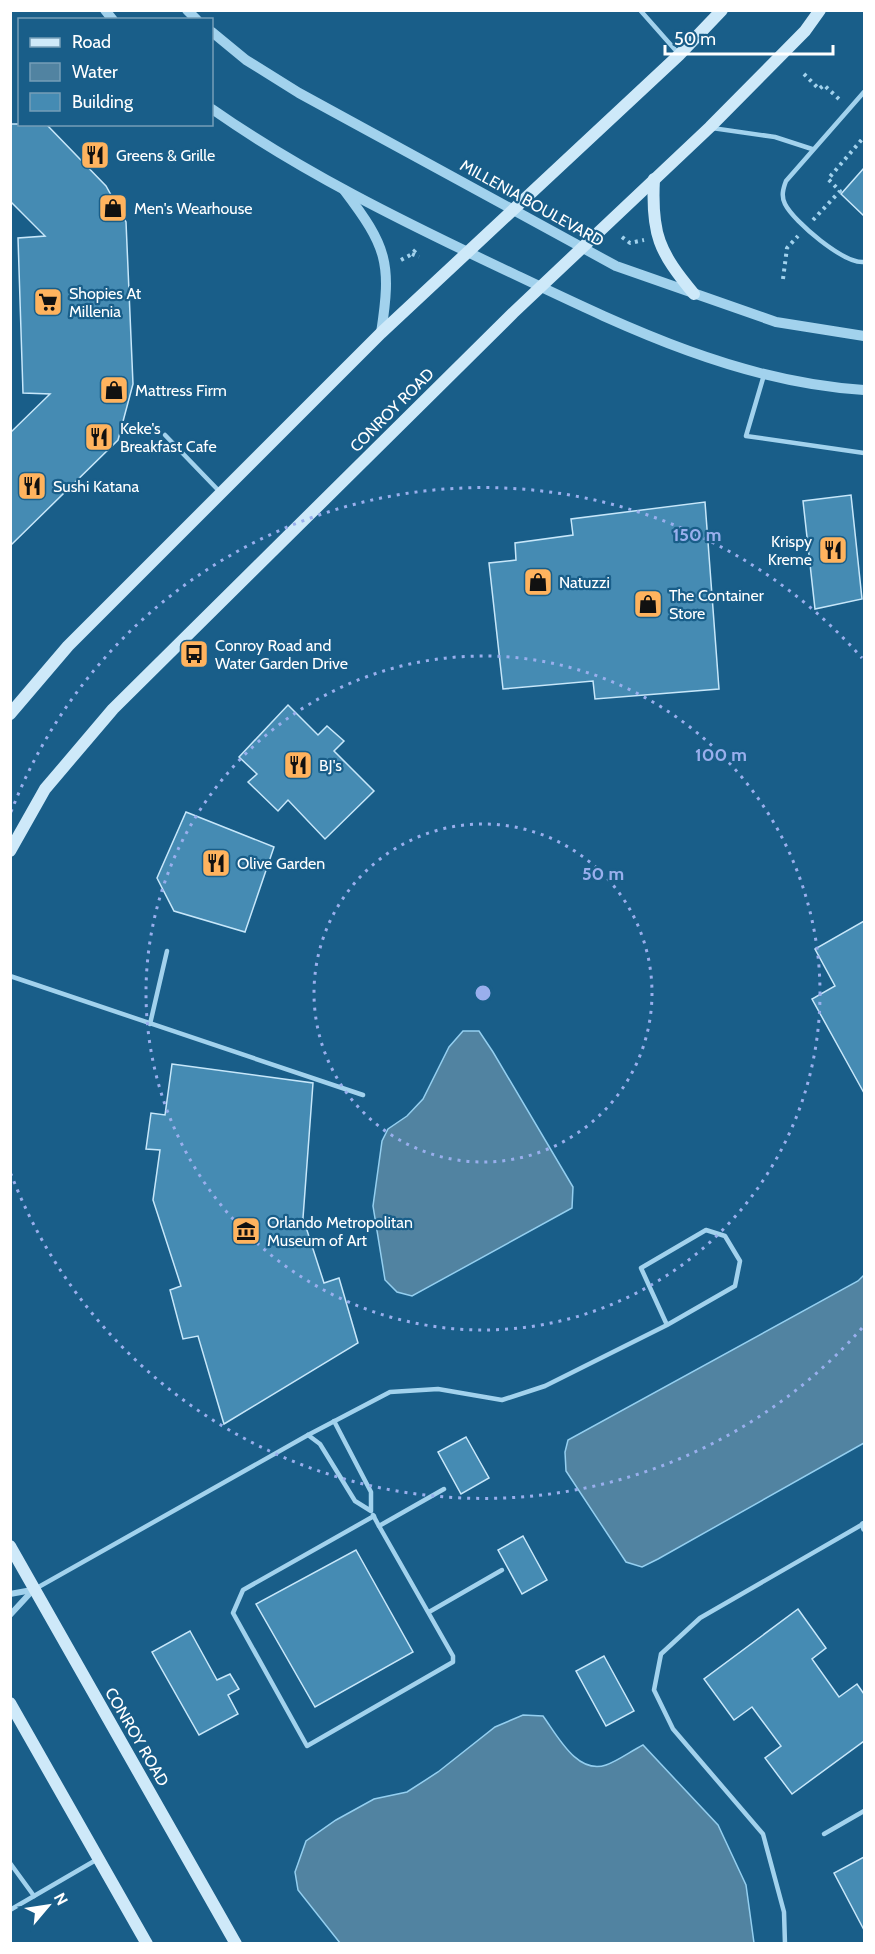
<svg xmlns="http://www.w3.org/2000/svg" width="875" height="1954" font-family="Cabin,sans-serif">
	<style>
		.water { fill: #5183a1; stroke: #94cff0; stroke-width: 1.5 }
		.building { fill: #458bb3; stroke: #c7e7fa; stroke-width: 1.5 }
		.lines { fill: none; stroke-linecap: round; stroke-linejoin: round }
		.path { stroke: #a2d2ed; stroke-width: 4; stroke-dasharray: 3 4.5; stroke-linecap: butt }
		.service { stroke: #a2d2ed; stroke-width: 4.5 }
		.minor { stroke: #a2d2ed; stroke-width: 6 }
		.tertiary { stroke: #a2d2ed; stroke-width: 10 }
		.secondary { stroke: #cee9f9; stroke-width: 12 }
		.ring { fill: none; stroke: #99afed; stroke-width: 3; stroke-dasharray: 3 6 }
		.labels { text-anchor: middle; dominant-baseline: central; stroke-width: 4.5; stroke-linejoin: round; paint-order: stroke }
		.poi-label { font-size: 16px; fill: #fff; stroke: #195e89; text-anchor: start }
		.street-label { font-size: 16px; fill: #fff; stroke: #195e89 }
		.centre { fill: #99afed; stroke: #195e89; stroke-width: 3 }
		.ring-label { font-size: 18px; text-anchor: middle; font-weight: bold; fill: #99afed; stroke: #195e89; stroke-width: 4.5; stroke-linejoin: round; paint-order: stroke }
	</style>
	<rect width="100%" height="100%" fill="#195e89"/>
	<g class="water">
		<path d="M463 1031H479L493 1052 573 1187 572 1208 412 1296 397 1292 385 1280 373 1206 382 1141 388 1129 407 1116 423 1099 449 1047Z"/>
		<path d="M864 1275V1443L658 1559 642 1567 626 1562 566 1471 565 1452 568 1440 858 1281Z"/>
		<path d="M523 1715 543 1716C557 1735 577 1775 606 1765 618 1761 631 1751 643 1745L718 1825 746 1885 754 1943H340L298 1890 295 1872 306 1841 336 1820 374 1799 407 1792 438 1772 495 1727Z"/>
	</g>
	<g class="building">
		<path d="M10 124H46L106 186 126 222 133 384 118 440 10 546V433L50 394 23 393 18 238 45 236 10 201Z"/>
		<path d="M864 168V216L841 194Z"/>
		<path d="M851 495 862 599 815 609 803 501Z"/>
		<path d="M705 502 719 689 595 699 593 681 503 689 489 563 516 560 515 543 573 535 571 519Z"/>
		<path d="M288 705 318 735 327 726 344 741 334 751 374 791 325 839 288 800 278 811 248 782 257 774 239 757Z"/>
		<path d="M186 812 274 847 245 932 174 911 157 878Z"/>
		<path d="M864 921V1093L812 999 835 986 815 949Z"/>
		<path d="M172 1064 313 1083 303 1218 324 1283 339 1278 358 1343 224 1424 198 1336 183 1339 170 1290 181 1286 153 1200 160 1150 146 1149 151 1113 165 1115Z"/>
		<path d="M466 1437 489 1478 461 1494 438 1452Z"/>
		<path d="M523 1536 547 1580 522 1594 498 1550Z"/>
		<path d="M356 1550 413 1652 315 1707 256 1604Z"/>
		<path d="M798 1609 826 1648 812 1659 839 1697 857 1684 864 1694V1741L792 1794 765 1758 781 1746 752 1707 734 1720 704 1679Z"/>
		<path d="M190 1631 217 1680 230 1674 239 1689 228 1695 238 1714 199 1735 152 1652Z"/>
		<path d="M604 1656 634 1711 606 1726 576 1671Z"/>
		<path d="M864 1857V1930L834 1873Z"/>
	</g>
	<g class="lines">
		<g class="path">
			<path d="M804 74 819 89 824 85 840 100"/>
			<path d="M813 220 840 191 828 179 864 137"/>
			<path d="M622 237 630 243 644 240"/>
			<path d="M412 254 419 257"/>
			<path d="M401 260 412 254 418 247"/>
			<path d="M783 279 787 248 798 236"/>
		</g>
		<g class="service">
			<path d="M640 10 678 53"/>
			<path d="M864 92 786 181C783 189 781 196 785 204 794 222 844 264 864 262"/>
			<path d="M712 128 775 137 812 149"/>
			<path d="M764 375 746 436 864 453"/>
			<path d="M165 435 219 491"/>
			<path d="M10 976 363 1095"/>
			<path d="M150 1024 167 951"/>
			<path d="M308 1435 320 1444 355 1501 371 1511V1492L334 1421"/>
			<path d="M373 1515 379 1526 444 1489"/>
			<path d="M374 1516 243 1590 233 1613 307 1746 453 1662V1656L379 1526"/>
			<path d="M35 1589 308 1435 390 1392 438 1389 502 1400 545 1386 667 1325 735 1286 740 1261 725 1236 706 1230 641 1268 667 1325"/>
			<path d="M429 1612 502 1570"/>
			<path d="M824 1834 864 1811"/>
			<path d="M10 1863 34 1896"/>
			<path d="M10 1910 96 1860"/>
			<path d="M785 1944 784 1912 763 1834 673 1729 654 1690 661 1654 700 1618 863 1524"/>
		</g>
		<g class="minor">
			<path d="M863 1524 864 1529"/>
			<path d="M10 1594 32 1590"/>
			<path d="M10 1615 33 1590"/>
		</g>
		<g class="tertiary">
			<path d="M105 10 113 20"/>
			<path d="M187 10 197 20"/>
			<path d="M212 32 246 60 299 93 616 266 776 322 864 336"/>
			<path d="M212 109C302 172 402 221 501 268 617 323 734 382 864 390"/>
			<path d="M344 190C387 247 392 262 381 333"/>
		</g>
		<g class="secondary">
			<path d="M654 179C651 234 659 252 694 294"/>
			<path d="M10 714 68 646 381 333 679 55 722 10"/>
			<path d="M10 851 45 789 113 709 513 313 710 127 805 31 820 10"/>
			<path d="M10 1546 236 1944"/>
			<path d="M10 1703 147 1944"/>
		</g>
	</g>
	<g class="ring">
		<circle cx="483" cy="993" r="169"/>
		<circle cx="483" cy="993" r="337"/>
		<path d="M862 1328A506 506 0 0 1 11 1174M11 812A506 506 0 0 1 862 658"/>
	</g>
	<defs>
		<g id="restaurant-square" transform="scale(1.5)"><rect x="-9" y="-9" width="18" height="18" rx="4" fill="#ffb35e" stroke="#195e89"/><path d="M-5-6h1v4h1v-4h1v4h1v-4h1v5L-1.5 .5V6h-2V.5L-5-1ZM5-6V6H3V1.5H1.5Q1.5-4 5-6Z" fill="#111"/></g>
		<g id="shop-square" transform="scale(1.5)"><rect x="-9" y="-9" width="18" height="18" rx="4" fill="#ffb35e" stroke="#195e89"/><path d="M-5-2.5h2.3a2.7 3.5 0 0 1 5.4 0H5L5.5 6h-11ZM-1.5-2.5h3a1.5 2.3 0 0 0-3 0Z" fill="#111"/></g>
		<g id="supermarket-square" transform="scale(1.5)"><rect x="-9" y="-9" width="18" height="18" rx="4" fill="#ffb35e" stroke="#195e89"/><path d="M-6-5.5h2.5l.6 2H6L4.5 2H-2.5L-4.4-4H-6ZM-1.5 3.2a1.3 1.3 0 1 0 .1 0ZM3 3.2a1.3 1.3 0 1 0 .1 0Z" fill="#111"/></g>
		<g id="bus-square" transform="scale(1.5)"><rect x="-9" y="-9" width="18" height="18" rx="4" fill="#ffb35e" stroke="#195e89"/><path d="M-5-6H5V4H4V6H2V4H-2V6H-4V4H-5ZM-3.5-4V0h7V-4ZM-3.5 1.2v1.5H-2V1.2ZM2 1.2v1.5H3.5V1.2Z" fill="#111"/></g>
		<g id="museum-square" transform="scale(1.5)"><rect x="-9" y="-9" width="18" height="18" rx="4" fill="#ffb35e" stroke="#195e89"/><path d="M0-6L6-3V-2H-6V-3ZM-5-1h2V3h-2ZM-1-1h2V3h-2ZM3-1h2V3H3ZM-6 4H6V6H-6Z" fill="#111"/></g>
	</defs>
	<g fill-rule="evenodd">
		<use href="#restaurant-square" x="95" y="155"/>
		<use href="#shop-square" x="113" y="208"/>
		<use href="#supermarket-square" x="48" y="302"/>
		<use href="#shop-square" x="114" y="390"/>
		<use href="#restaurant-square" x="99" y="437"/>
		<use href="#restaurant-square" x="32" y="486"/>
		<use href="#restaurant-square" x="833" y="550"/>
		<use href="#shop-square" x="538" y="582"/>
		<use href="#shop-square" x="648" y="604"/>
		<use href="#bus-square" x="194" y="654"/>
		<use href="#restaurant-square" x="298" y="765"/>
		<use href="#restaurant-square" x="216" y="863"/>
		<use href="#museum-square" x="246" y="1231"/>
	</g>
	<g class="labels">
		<g class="poi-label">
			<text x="116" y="155">Greens &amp; Grille</text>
			<text x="134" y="208">Men's Wearhouse</text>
			<text x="69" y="293">Shopies At<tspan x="69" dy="18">Millenia</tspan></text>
			<text x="135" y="390">Mattress Firm</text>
			<text x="120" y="428">Keke's<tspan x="120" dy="18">Breakfast Cafe</tspan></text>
			<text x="53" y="486">Sushi Katana</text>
			<text x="812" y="541" text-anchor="end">Krispy<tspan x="812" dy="18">Kreme</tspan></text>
			<text x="559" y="582">Natuzzi</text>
			<text x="669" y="595">The Container<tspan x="669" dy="18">Store</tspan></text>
			<text x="215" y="645">Conroy Road and<tspan x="215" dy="18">Water Garden Drive</tspan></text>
			<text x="319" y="765">BJ's</text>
			<text x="237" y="863">Olive Garden</text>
			<text x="267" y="1222">Orlando Metropolitan<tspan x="267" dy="18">Museum of Art</tspan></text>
		</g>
		<g class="street-label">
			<text transform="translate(532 203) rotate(29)">MILLENIA BOULEVARD</text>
			<text transform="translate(392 410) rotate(-45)">CONROY ROAD</text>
			<text transform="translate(137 1737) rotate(60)">CONROY ROAD</text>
		</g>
	</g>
	<circle cx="483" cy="993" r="9" class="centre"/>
	<g class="ring-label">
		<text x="697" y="541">150 m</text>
		<text x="721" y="761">100 m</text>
		<text x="603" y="880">50 m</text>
	</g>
	<rect width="875" height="1954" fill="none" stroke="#ffffff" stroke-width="24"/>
	<rect x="18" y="18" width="195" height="108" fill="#195e89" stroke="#759eb8" stroke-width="1.5"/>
	<rect x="30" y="38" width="30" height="9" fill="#cee9f9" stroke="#759eb8" stroke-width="1.5"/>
	<text x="72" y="48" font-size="18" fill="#ffffff">Road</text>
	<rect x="30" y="63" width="30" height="18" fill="#5183a1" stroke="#759eb8" stroke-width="1.5"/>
	<text x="72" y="78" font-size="18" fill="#ffffff">Water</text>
	<rect x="30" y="93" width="30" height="18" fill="#458bb3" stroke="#759eb8" stroke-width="1.5"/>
	<text x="72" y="108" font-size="18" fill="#ffffff">Building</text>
	<g transform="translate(48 1906) rotate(61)" stroke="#195e89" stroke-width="4.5" paint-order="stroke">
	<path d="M0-4.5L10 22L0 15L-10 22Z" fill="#ffffff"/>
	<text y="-9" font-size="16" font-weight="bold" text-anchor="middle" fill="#ffffff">N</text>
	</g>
	<path d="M665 45v9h168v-9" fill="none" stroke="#ffffff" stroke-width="3"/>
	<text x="674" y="45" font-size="18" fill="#ffffff" stroke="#195e89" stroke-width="4.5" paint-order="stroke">50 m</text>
</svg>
